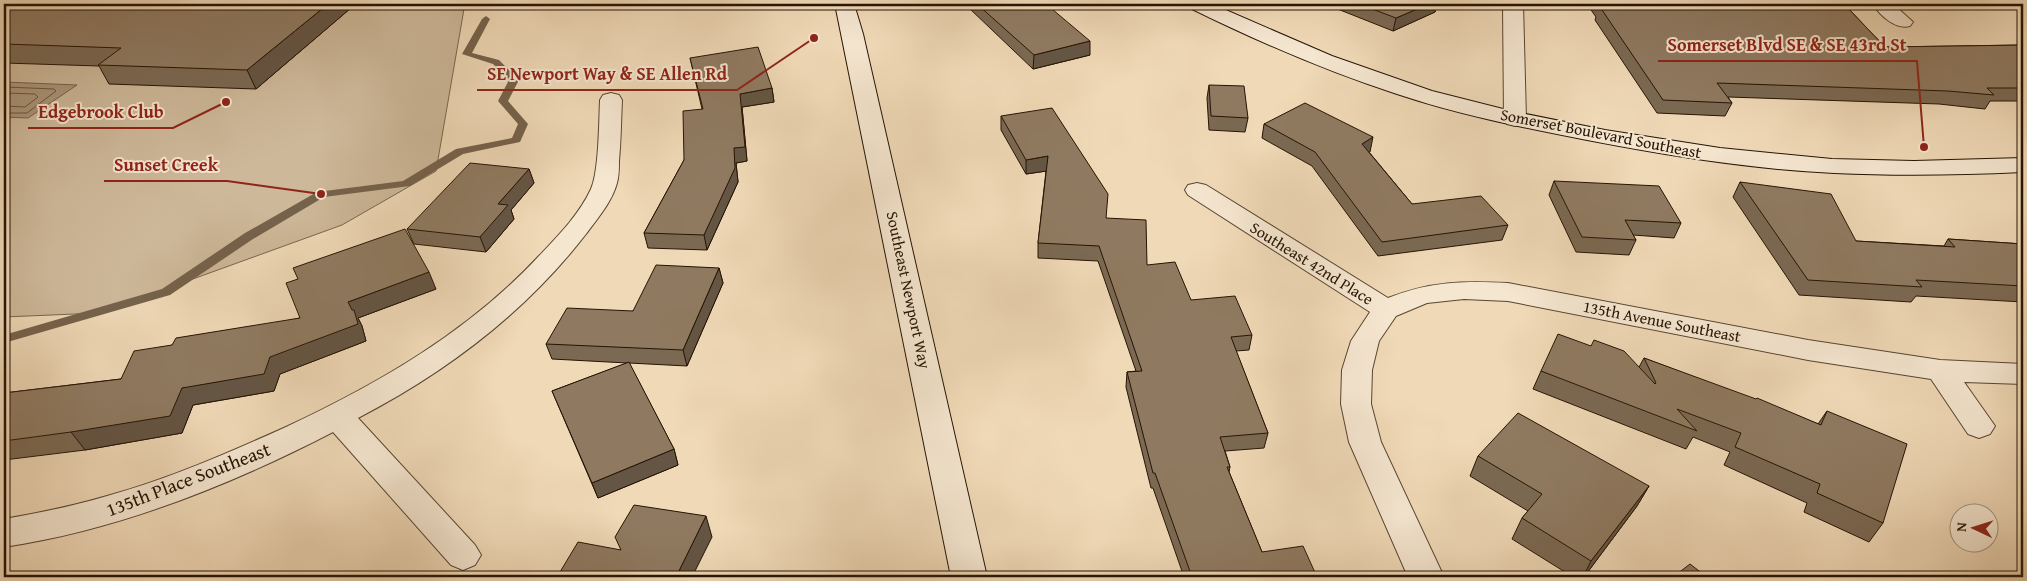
<svg xmlns="http://www.w3.org/2000/svg" width="2027" height="581" font-family="'Gentium Book Plus',serif">
	<style>
		.green { fill: #cdb899; stroke: #79664e }
		.water { fill: #ab967a; stroke: #75624b }
		.lines { fill: none; stroke-linecap: round; stroke-linejoin: round }
		.shore { stroke: #68553f; stroke-width: 1 }
		.stream { fill: #75624b; fill-rule: evenodd }
		.street-casing { stroke: #584531; stroke-width: 2 }
		.secondary-casing { stroke: #251404; stroke-width: 2 }
		.street { fill: #f5e6d0; fill-rule: evenodd }
		.secondary { fill: #f5e6d0; fill-rule: evenodd }
		.wall { fill: #7b6953; stroke: #251404 }
		.shaded-wall { fill: #645544; stroke: #251404 }
		.building { fill: #8f7a61; stroke: #251404 }
		.labels { text-anchor: middle; dominant-baseline: central; stroke-width: 4; stroke-linejoin: round; paint-order: stroke }
		.street-label { font-size: 16px; fill: #251404; stroke: #f5e6d0 }
		.near-street-label { font-size: 19px; fill: #251404; stroke: #f5e6d0 }
		.leader { fill: none; stroke: #8f2418; stroke-width: 2 }
		.callout-dot { fill: #8f2418; stroke: #f5e6d0; stroke-width: 2 }
		.callout-label { font-size: 18px; text-anchor: middle; font-weight: bold; fill: #8f2418; stroke: #f5e6d0; stroke-width: 4; stroke-linejoin: round; paint-order: stroke }
	</style>
	<rect width="100%" height="100%" fill="#f0d9b7"/>
	<filter id="stains"><feTurbulence type="fractalNoise" baseFrequency=".004" numOctaves="4"/><feColorMatrix values="0 0 0 0 .2 0 0 0 0 .09 0 0 0 0 .02 0 0 0 .5 -.17"/></filter>
	<radialGradient id="worn" r=".72"><stop offset=".6" stop-color="#630" stop-opacity="0"/><stop offset="1" stop-color="#630" stop-opacity=".3"/></radialGradient>
	<path class="green" d="M51 4H459L464 9 436 171 342 225 99 313 4 317V33Z"/>
	<path class="water" d="M4 82 77 85 28 118 4 117Z"/>
	<g class="lines">
		<g class="shore">
			<path d="M4 87 54 89 56 91 27 113H4"/>
			<path d="M4 93 35 94 38 97 25 107 4 106"/>
		</g>
		<path class="stream" d="M486 16 490 19 472 53 499 60 519 80 508 101 528 124 520 142 463 154 410 186 324 197 253 239 170 295 4 343V335L162 289 245 233 317 192 403 181 456 149 512 138 518 124 498 101 509 80 493 64 462 54 482 19Z"/>
		<g class="street-casing">
			<g id="street">
				<path d="M1503 4H1523L1526 119 1523 124 1515 126 1507 124 1504 119Z"/>
				<path d="M1873 4H1893L1913 22 1910 26C1896 30 1880 16 1873 4Z"/>
				<path d="M611 93 619 95 622 100C621 120 621 140 619 161 619 168 619 176 617 183 612 202 597 219 586 234 525 313 445 373 358 418L475 545 481 555 475 565 463 570 451 565 333 432C231 485 118 530 4 547V519C39 513 73 506 107 496 169 479 228 453 286 427 378 384 468 332 538 257 557 237 579 215 591 189 599 171 599 122 600 100L603 95Z"/>
				<path d="M1197 183 1206 185 1388 298C1432 281 1462 281 1508 283L1808 340 1940 360 2023 364V384L1964 382 1995 426 1990 434 1979 438 1968 434 1931 379 1808 360 1508 301 1464 299 1427 303 1396 316 1379 341 1372 370 1371 404 1381 442 1444 577H1408L1349 442 1341 404 1342 370 1351 341 1370 312 1188 195 1185 190 1188 185Z"/>
			</g>
		</g>
		<g class="secondary-casing">
			<g id="secondary">
				<path d="M835 4H854L863 34 987 577H951Z"/>
				<path d="M1187 4H1212L1332 56 1432 91 1511 111 1605 130 1720 148 1832 159 1914 161 2023 158V172C1960 175 1897 176 1834 173 1749 169 1665 155 1582 139 1520 127 1457 114 1397 94 1326 71 1257 41 1190 8Z"/>
			</g>
		</g>
		<use href="#street" class="street"/>
		<use href="#secondary" class="secondary"/>
	</g>
	<g class="wall">
		<path d="M18 4H350L351 8 256 89 109 84 99 66 4 63V12Z"/>
		<path d="M969 4H1043L1090 55 1033 69 969 8Z"/>
		<path d="M1325 4H1437L1435 12 1393 31Z"/>
		<path d="M1587 4H1844L1885 47 2023 45V101H1990L1985 109 1939 104 1728 97 1732 103 1725 116 1657 113 1595 20 1596 17Z"/>
		<path d="M690 58 772 88 774 102 742 107 747 161 736 163 738 182 707 250 648 248 644 233 684 160 702 109Z"/>
		<path d="M1209 85 1248 118 1245 132 1209 130 1207 98Z"/>
		<path d="M1001 116 1106 218 1147 265 1191 300 1252 335 1249 350 1236 351 1268 433 1264 448 1225 451 1230 467 1229 472 1262 552 1317 577H1184L1153 488H1151L1126 387 1127 372 1136 371 1098 261 1038 258V243L1046 171 1026 174 1001 130Z"/>
		<path d="M1264 124 1370 152H1369L1412 204 1508 225 1502 240 1378 256 1312 166 1262 138Z"/>
		<path d="M529 169 534 183 511 210 514 219 486 252 414 244 407 229Z"/>
		<path d="M1554 181 1681 223 1674 238 1633 235 1636 240 1629 255 1576 252 1549 195Z"/>
		<path d="M1740 182 1856 241 1944 246 1948 239 2023 244V302L1916 296 1911 302 1799 295 1733 197Z"/>
		<path d="M719 268 723 283 687 366 629 363 674 449 678 465 598 498 552 391 627 363 552 359 546 344 633 311Z"/>
		<path d="M298 279 436 289 358 318 362 326 366 341 280 374 274 391 193 405 182 433 85 450 4 460V393L121 379 172 345 300 318Z"/>
		<path d="M1644 358 1818 424 1827 411 1883 523 1869 542 1804 512 1807 503 1724 465 1730 452 1693 437 1686 449 1533 389 1541 371 1639 367Z"/>
		<path d="M1478 456 1649 486 1637 506 1584 577H1573L1512 539 1522 518 1528 511 1470 476Z"/>
	</g>
	<g class="shaded-wall">
		<path d="M328 4H350L351 8 256 89 247 70Z"/>
		<path d="M1429 4H1437L1435 12 1393 31 1396 18Z"/>
		<path d="M1090 41V55L1033 69 1034 55Z"/>
		<path d="M772 88 774 102 742 107 747 161 736 163 738 182 707 250 704 235 734 148 740 94Z"/>
		<path d="M1373 137 1370 152 1358 158 1362 144Z"/>
		<path d="M1048 156 1047 171 1026 174V160Z"/>
		<path d="M529 169 534 183 511 210 514 219 486 252 480 237 498 204Z"/>
		<path d="M719 268 723 283 687 366 683 350Z"/>
		<path d="M429 272 436 289 358 318 362 326 366 341 280 374 274 391 193 405 182 433 85 450 71 432 182 388 270 357 348 302Z"/>
		<path d="M674 449 678 465 598 498 592 483Z"/>
		<path d="M1649 486 1637 506 1584 577H1583L1591 561Z"/>
		<path d="M706 516 712 537 692 577H676Z"/>
	</g>
	<g class="building">
		<path d="M18 4H328L247 70 98 65 121 48 4 44V12Z"/>
		<path d="M977 4H1046L1090 41 1034 55Z"/>
		<path d="M1359 4H1429L1396 18Z"/>
		<path d="M1600 4H1844L1885 47 2023 45V88H1987L1994 95 1948 91 1717 83 1732 103 1663 100 1600 7H1602Z"/>
		<path d="M758 47 772 88 740 94 745 147 734 148 735 168 704 235 644 233 684 160 683 111 703 109 690 58Z"/>
		<path d="M1209 85 1244 86 1248 118 1211 116Z"/>
		<path d="M1305 103 1373 137 1362 144 1412 204 1481 196 1508 225 1382 242 1315 152 1264 124Z"/>
		<path d="M1052 108 1108 194 1106 218 1146 220 1147 265 1175 262 1191 300 1235 296 1252 335 1231 337 1268 433 1220 437 1230 467H1227L1262 552 1303 546 1317 577H1192L1155 473H1153L1127 372 1142 371 1099 246 1038 243 1048 156 1026 160 1001 116Z"/>
		<path d="M470 163 529 169 498 204 508 205 480 237 407 229Z"/>
		<path d="M1554 181 1659 186 1681 223 1625 220 1636 240 1582 237Z"/>
		<path d="M1740 182 1831 194 1856 241 1955 247 1948 239 2023 244V286L1916 280 1922 287 1808 280Z"/>
		<path d="M405 229 429 272 348 302 352 310H354L358 324 270 357 264 374 182 388 170 416 71 432 4 441V393L121 379 134 351 172 345 176 338 300 318 286 283 298 279 293 268Z"/>
		<path d="M656 265 719 268 683 350 546 344 567 308 633 311Z"/>
		<path d="M1558 334 1591 346 1594 340 1624 351 1655 384 1656 383 1644 358 1756 399 1757 398 1821 425 1827 411 1907 444 1883 523 1817 493 1820 484 1735 447 1741 433 1677 409 1697 431 1541 371Z"/>
		<path d="M629 362 674 449 592 483 552 391Z"/>
		<path d="M1518 413 1649 486 1591 561 1522 518 1542 494 1478 456Z"/>
		<path d="M634 505 706 516 676 577H557L578 542 621 550 615 537Z"/>
		<path d="M1690 564 1707 577H1673Z"/>
	</g>
	<g class="labels">
		<g class="street-label">
			<text transform="translate(1601 133) rotate(11)">Somerset Boulevard Southeast</text>
			<text transform="translate(1312 263) rotate(32)">Southeast 42nd Place</text>
			<text transform="translate(909 290) rotate(78)">Southeast Newport Way</text>
			<text transform="translate(1662 321) rotate(11)">135th Avenue Southeast</text>
		</g>
		<g class="near-street-label">
			<text transform="translate(188 479) rotate(-21)">135th Place Southeast</text>
		</g>
	</g>
	<path class="leader" d="M1924 147L1917 61H1658M814 38L737 90H477M226 102L173 128H28M321 194L227 181H104"/>
	<g class="callout-dot">
		<circle cx="1924" cy="147" r="5"/>
		<circle cx="814" cy="38" r="5"/>
		<circle cx="226" cy="102" r="5"/>
		<circle cx="321" cy="194" r="5"/>
	</g>
	<g class="callout-label">
		<text x="1787" y="51">Somerset Blvd SE &amp; SE 43rd St</text>
		<text x="607" y="80">SE Newport Way &amp; SE Allen Rd</text>
		<text x="101" y="118">Edgebrook Club</text>
		<text x="166" y="171">Sunset Creek</text>
	</g>
	<rect width="2027" height="581" fill="none" stroke="#f0d9b7" stroke-width="20"/>
	<rect x="5" y="5" width="2017" height="571" fill="none" stroke="#251404" stroke-width="2.5"/>
	<rect x="10" y="10" width="2007" height="561" fill="none" stroke="#251404"/>
	<g transform="translate(1974 528) rotate(274)"><circle r="24" fill="#f5e6d0" stroke="#a2927e"/>
	<path d="M0-4L9 19L0 12L-9 19Z" fill="#8f2418"/>
	<text y="-8" font-size="14" font-weight="bold" text-anchor="middle" fill="#251404">N</text>
	</g>
	<rect width="100%" height="100%" filter="url(#stains)"/>
	<rect width="100%" height="100%" fill="url(#worn)"/>
</svg>
